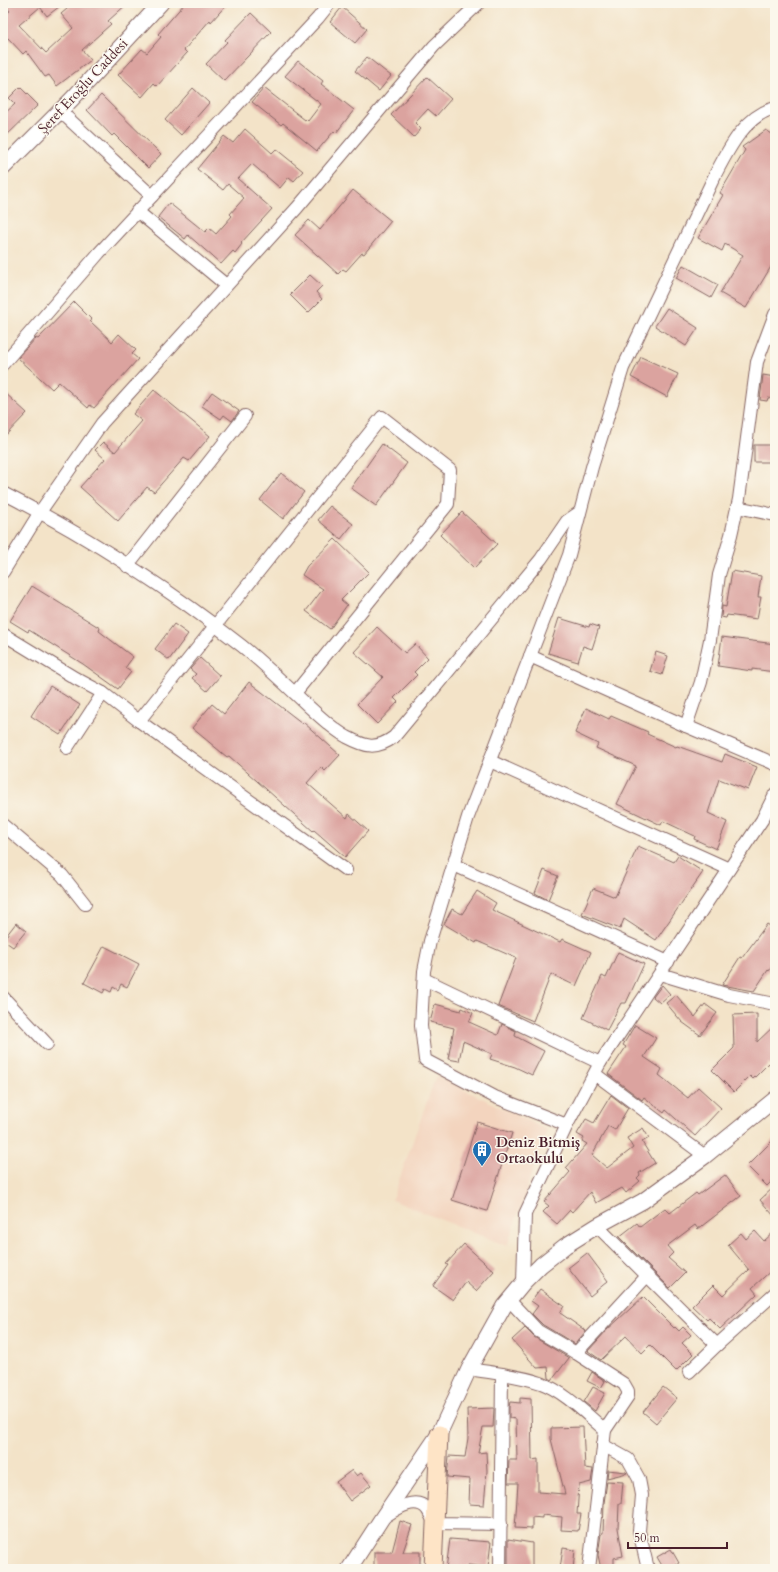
<svg xmlns="http://www.w3.org/2000/svg" width="778" height="1572" font-family="Cardo,serif">
	<style>
		.built { fill: #f3d4be }
		.building { fill: #dba39f }
		.lines { fill: none; stroke-linecap: round; stroke-linejoin: round }
		.minor-casing { stroke: #856462; stroke-width: 14 }
		.tertiary-casing { stroke: #856462; stroke-width: 17 }
		.secondary-casing { stroke: #856462; stroke-width: 19 }
		.minor { stroke: #fff; stroke-width: 12 }
		.tertiary { stroke: #fff; stroke-width: 15 }
		.secondary { stroke: #fee4c6; stroke-width: 17 }
		.labels { text-anchor: middle; dominant-baseline: central; stroke-width: 3; stroke-linejoin: round; paint-order: stroke }
		.street-label { font-size: 14px; fill: #4a1f2b; stroke: #fbf7ec }
		.poi-label { font-size: 14px; font-weight: bold; fill: #4a1f2b; stroke: #fbf7ec; text-anchor: start }
	</style>
	<rect width="100%" height="100%" fill="#fbf7ec"/>
	<filter id="ink" filterUnits="userSpaceOnUse"><feTurbulence type="fractalNoise" baseFrequency=".025" numOctaves="2"/><feDisplacementMap in="SourceGraphic" scale="8" xChannelSelector="R" yChannelSelector="G"/><feConvolveMatrix kernelMatrix="1 2 1 2 8 2 1 2 1" color-interpolation-filters="sRGB"/></filter>
	<filter id="wash" filterUnits="userSpaceOnUse"><feTurbulence type="fractalNoise" baseFrequency=".012" numOctaves="4" result="noise"/><feDisplacementMap in="SourceGraphic" scale="16" xChannelSelector="R" yChannelSelector="G"/><feGaussianBlur stdDeviation="0.9" result="paint"/><feColorMatrix in="noise" values="0 0 0 0 0 0 0 0 0 0 0 0 0 0 0 0 0 1.4 0 .05"/><feComposite in="paint" operator="in"/></filter>
	<g filter="url(#wash)">
		<rect width="100%" height="100%" fill="#f3e3c8"/>
		<path class="built" d="M436 1076 547 1130 507 1246 392 1200Z"/>
		<g id="blocks">
			<g class="building">
				<path d="M3 3H64L47 16 40 7 19 25 46 53 73 28 61 14 74 3H128L108 21 111 24 82 50 91 60 57 86 49 75 45 77 26 51 23 54 8 38 3 43V17L10 11Z"/>
				<path d="M185 3H228L211 22 210 20 184 50 187 53 157 86 154 83 142 97 118 75 142 49 147 53 161 37 158 34Z"/>
				<path d="M342 7 367 29 355 43 330 22Z"/>
				<path d="M251 13 271 32 224 81 206 64 227 42 225 40Z"/>
				<path d="M367 57 391 76 379 91 355 71Z"/>
				<path d="M298 61 323 81 321 84 354 110 336 133 334 131 317 151 283 123 281 125 252 102 264 88 305 120 306 119 308 121 321 104 285 76Z"/>
				<path d="M427 77 451 99 436 116 428 109 415 123 421 129 414 137 391 115Z"/>
				<path d="M20 87 38 105 3 139V115L15 104 9 98Z"/>
				<path d="M193 88 209 103 181 135 165 120Z"/>
				<path d="M101 95 161 154 148 168 114 134 112 136 87 110Z"/>
				<path d="M245 129 272 153 276 149 303 171 294 181 289 177 280 188 252 164 238 179 272 209 241 243 242 244 235 253 233 251 221 264 188 235 185 239 158 217 169 203 205 232 209 228 216 234 232 216 230 214 244 198 228 184 223 190 197 169 224 136 233 143Z"/>
				<path d="M766 130 775 136V260L746 308 720 293 743 255 725 244 722 251 698 238 723 195 720 193 745 150 742 147Z"/>
				<path d="M353 190 391 221 364 254 362 253 346 271 343 269 338 274 295 235 309 220 320 230Z"/>
				<path d="M683 265 718 285 711 298 676 278Z"/>
				<path d="M310 275 322 286 316 292 322 299 308 313 290 295Z"/>
				<path d="M74 302 92 320 90 321 112 342 119 334 136 350 132 354 138 359 94 408 90 405 88 408 59 382 52 389 18 358 36 338 38 339Z"/>
				<path d="M667 308 698 328 686 346 655 326Z"/>
				<path d="M641 357 678 374 667 397 631 377Z"/>
				<path d="M763 375 775 377V399L768 398 767 401 760 400Z"/>
				<path d="M154 390 210 436 189 461 184 458 154 492 147 487 118 521 80 487 105 459 95 450 103 442 115 452 142 421 133 414Z"/>
				<path d="M3 391 27 413 3 438Z"/>
				<path d="M212 392 239 411 232 421 224 415 221 419 202 406Z"/>
				<path d="M382 444 407 463 376 506 351 488Z"/>
				<rect x="754" y="445" width="21" height="17"/>
				<path d="M281 473 304 492 283 519 260 500Z"/>
				<path d="M330 506 353 524 341 539 318 520Z"/>
				<path d="M462 512 497 544 474 568 440 535Z"/>
				<path d="M335 539 369 572 341 600 347 605 330 629 306 611 323 589 302 575 307 566Z"/>
				<path d="M732 571 761 576 758 597H761L757 619 727 615 726 618 721 617 722 606 726 607Z"/>
				<path d="M32 586 100 628 99 631 133 657 125 668 131 672 118 689 83 664 29 630 28 632 10 621Z"/>
				<path d="M559 618 589 627 590 624 599 627 592 649 583 646 578 662 548 653Z"/>
				<path d="M174 624 188 634 169 660 155 649Z"/>
				<path d="M377 627 405 653 415 644 428 658 414 672 417 675 394 698 398 702 377 724 357 704 383 677 354 652Z"/>
				<path d="M722 637 775 644V672L752 669V671L718 666Z"/>
				<path d="M656 652 668 656 662 675 650 671Z"/>
				<path d="M200 658 220 676 207 691 192 678 196 674 190 669Z"/>
				<path d="M249 682 302 723 303 722 340 755 325 771 321 767 307 783 347 818 349 814 368 831 345 857 314 830 313 831 229 756 227 757 192 728 212 704 224 714Z"/>
				<path d="M50 686 80 705 60 735 31 716Z"/>
				<path d="M586 708 609 719 611 716 648 732 647 734 676 747 677 746 722 762 725 754 757 767 748 790 719 779 708 813 727 822 716 849 694 839 695 836 663 821 661 825 617 804 636 766 596 748 598 744 575 733Z"/>
				<path d="M638 846 674 862 678 856 703 872 656 940 624 919 620 929 582 914 593 888 615 897Z"/>
				<path d="M544 870 558 876 548 900 535 893Z"/>
				<path d="M477 891 496 903 492 910 560 942 562 939 591 952 576 986 551 974 533 1021 498 1006 516 958 477 941 476 943 444 924 452 909 462 914Z"/>
				<path d="M16 923 26 931 13 947 3 940Z"/>
				<path d="M767 924 775 929V962L769 971 768 970 754 991 722 985 740 957 742 958Z"/>
				<path d="M104 946 139 964 127 987 121 984 118 990 113 987 111 992 105 989 103 993 84 983Z"/>
				<path d="M618 952 644 964 626 1003H621L607 1030 583 1018 602 976 606 978Z"/>
				<path d="M662 985 670 994 660 1003 653 997Z"/>
				<path d="M676 995 695 1017 705 1004 717 1013 700 1035 682 1022 666 1003Z"/>
				<path d="M435 1004 461 1011 462 1008 473 1013 469 1022 498 1035 502 1024 516 1031 515 1036 544 1051 532 1075 515 1067 490 1059 492 1054 463 1041 459 1061 448 1059 454 1028 430 1022Z"/>
				<path d="M757 1014V1042L775 1025V1070L769 1063 753 1079 750 1076 734 1092 712 1070 734 1048 733 1015Z"/>
				<path d="M635 1025 656 1038 644 1057 662 1069 659 1075 688 1098 698 1087 721 1108 695 1136 666 1110 664 1113 644 1097 642 1100 608 1074 626 1047 623 1045Z"/>
				<path d="M611 1095 628 1108 615 1130 608 1126 592 1155 607 1168 633 1148 627 1138 643 1128 649 1138 642 1142 655 1163 639 1173 640 1175 637 1178 640 1181 626 1193 622 1188 596 1203 590 1192 572 1212 570 1210 557 1224 543 1212 549 1206 544 1202 570 1172 566 1168 587 1144 582 1141 584 1138 577 1134 586 1119 594 1123Z"/>
				<path d="M477 1122 512 1133 487 1211 452 1200Z"/>
				<path d="M775 1138V1178L767 1186 747 1166Z"/>
				<path d="M725 1175 741 1196 698 1229 695 1225 667 1246 673 1253 668 1258 685 1273 670 1288 619 1237 637 1223 640 1227 665 1208 670 1213 696 1193 698 1195Z"/>
				<path d="M775 1186V1217L760 1200Z"/>
				<path d="M755 1231 764 1241 775 1231V1267L752 1288 757 1294 720 1329 709 1318 707 1320 692 1306 713 1285 723 1295 749 1270 728 1245 741 1233 746 1239Z"/>
				<path d="M464 1244 494 1271 476 1291 466 1282 453 1300 433 1286 448 1265 446 1264Z"/>
				<path d="M587 1253 608 1281 590 1296 568 1268Z"/>
				<path d="M540 1289 564 1306 560 1313 586 1331 575 1344 543 1325 532 1314 538 1306 531 1301Z"/>
				<path d="M643 1297 674 1328 675 1327 679 1331 683 1327 691 1335 682 1343 693 1354 676 1371 650 1345 642 1353 626 1336 601 1360 588 1351 607 1330Z"/>
				<path d="M525 1328 534 1337 569 1358 552 1380 549 1378 548 1367 537 1368 512 1340Z"/>
				<path d="M592 1372 605 1381 601 1388 587 1381Z"/>
				<path d="M593 1387 605 1393 595 1411 584 1402Z"/>
				<path d="M663 1387 677 1398 656 1423 643 1412Z"/>
				<path d="M520 1398 531 1399 532 1460 538 1459V1492L565 1494 551 1439V1428L583 1427 585 1468 593 1469 591 1482 579 1485 577 1514H581L578 1531 561 1530 562 1517 542 1515V1518L532 1517V1529L515 1528 518 1483H508L509 1460H517L516 1419 509 1418V1407L510 1402 520 1403Z"/>
				<path d="M494 1408 493 1427H483L478 1453 486 1452 487 1471 484 1505 469 1504 470 1479 447 1477 449 1456 465 1457 468 1438 467 1409Z"/>
				<path d="M352 1470 357 1476 361 1473 371 1485 350 1501 336 1482Z"/>
				<path d="M608 1470 626 1472 627 1473 607 1478Z"/>
				<path d="M607 1481 623 1482 621 1504H619L618 1528 623 1556 614 1558V1569H601L598 1555 601 1534 603 1533 604 1503Z"/>
				<path d="M400 1521 412 1525 403 1552H420V1569H374V1552H392Z"/>
				<path d="M450 1539 491 1542 488 1567 468 1565 467 1569H446Z"/>
				<path d="M508 1539 532 1543V1569H508Z"/>
				<path d="M563 1548 575 1550 573 1569H560Z"/>
				<path d="M671 1549 679 1563 669 1569H664L657 1557Z"/>
			</g>
		</g>
	</g>
	<g filter="url(#ink)">
		<use href="#blocks" fill-opacity="0" stroke="#856462" stroke-width="1"/>
		<g class="lines">
			<g class="minor-casing">
				<g id="minor">
					<path d="M60 111 152 196"/>
					<path d="M137 211 226 285"/>
					<path d="M3 364 99 253 318 18 330 3"/>
					<path d="M3 493C87 536 168 588 242 646 264 664 284 683 305 703 318 715 331 728 347 737 366 747 376 750 394 737L541 559 567 521 580 512"/>
					<path d="M737 507 775 515"/>
					<path d="M127 566 245 416"/>
					<path d="M3 572 40 512 102 423 297 208 434 46 479 3"/>
					<path d="M3 634 75 678 103 693 139 721 346 870"/>
					<path d="M530 656 686 726 775 764"/>
					<path d="M139 721 382 417 450 470 448 504 295 693"/>
					<path d="M686 726 701 682 710 640 719 575 731 535 739 499 757 362 775 314"/>
					<path d="M67 748 103 693"/>
					<path d="M490 761 729 869"/>
					<path d="M3 825 62 875 85 904"/>
					<path d="M454 865 668 962"/>
					<path d="M660 974 729 995 770 1003 775 1005"/>
					<path d="M424 979 600 1063"/>
					<path d="M3 997 47 1044"/>
					<path d="M595 1074 705 1156"/>
					<path d="M567 1125 495 1097 425 1060 421 1026 424 971 430 941 468 817 569 555 592 467 623 368 715 175C728 150 745 115 775 108"/>
					<path d="M597 1226 717 1345"/>
					<path d="M523 1283 525 1214 567 1125 600 1063 762 820 775 794"/>
					<path d="M509 1300 538 1331 576 1353 624 1384 628 1391V1396L605 1430"/>
					<path d="M576 1353 647 1276"/>
					<path d="M469 1369C493 1373 518 1375 541 1383 565 1392 586 1414 605 1430L589 1569"/>
					<path d="M689 1372 717 1345 775 1293"/>
					<path d="M603 1445 628 1459 639 1479 642 1495 639 1531 648 1569"/>
					<path d="M384 1517C395 1510 415 1495 427 1509 430 1513 432 1519 435 1523L501 1524"/>
					<path d="M500 1569 502 1374"/>
				</g>
			</g>
			<g class="tertiary-casing">
				<g id="tertiary">
					<path d="M3 168 72 99 161 3"/>
					<path d="M349 1569 382 1518 439 1434 469 1369 504 1306 523 1283 541 1265 565 1246 597 1226 643 1201 705 1156 775 1099"/>
				</g>
			</g>
			<g class="secondary-casing">
				<path id="secondary" d="M433 1569 439 1434"/>
			</g>
			<use href="#minor" class="minor"/>
			<use href="#tertiary" class="tertiary"/>
			<use href="#secondary" class="secondary"/>
		</g>
	</g>
	<defs>
		<g id="building-pin" transform="scale(1)"><path d="M0 17L-7.5 6A9.5 9.5 0 1 1 7.5 6Z" fill="#1f6fb2" stroke="#fbf7ec"/><path d="M-4-6H4V6H1V3H-1V6H-4ZM-2.5-4.3h1.7v1.8h-1.7ZM.8-4.3h1.7v1.8H.8ZM-2.5-1h1.7V.8h-1.7ZM.8-1h1.7V.8H.8Z" fill="#fff"/></g>
	</defs>
	<g fill-rule="evenodd">
		<use href="#building-pin" x="482" y="1150"/>
	</g>
	<g class="labels">
		<g class="street-label">
			<text transform="translate(83 86) rotate(-47)">Şeref Eroğlu Caddesi</text>
		</g>
		<g class="poi-label">
			<text x="496" y="1142">Deniz Bitmiş<tspan x="496" dy="16">Ortaokulu</tspan></text>
		</g>
	</g>
	<rect width="778" height="1572" fill="none" stroke="#fbf7ec" stroke-width="16"/>
	<path d="M628 1542v6h99v-6" fill="none" stroke="#4a1f2b" stroke-width="2"/>
	<text x="634" y="1542" font-size="12" fill="#4a1f2b" stroke="#fbf7ec" stroke-width="3" paint-order="stroke">50 m</text>
</svg>
